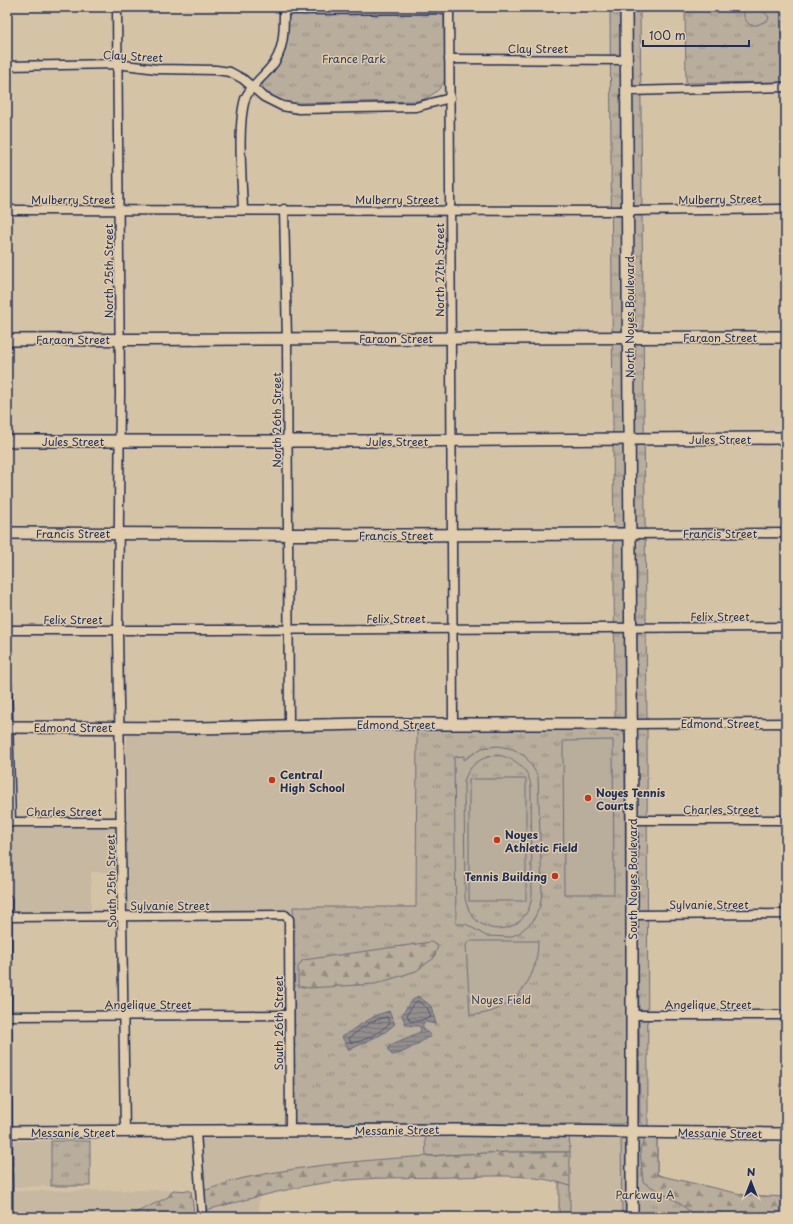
<svg xmlns="http://www.w3.org/2000/svg" width="793" height="1224" font-family="'Playpen Sans',sans-serif">
	<style>
		.built { fill: #c7b8a1 }
		.grass { fill: url(#grass-tufts); stroke: #6a6e7d }
		.forest { fill: url(#forest-firs); stroke: #6a6e7d }
		.garden { fill: #b9ad9c; stroke: #6a6e7d; fill-rule: evenodd }
		.water { fill: url(#water-rules); stroke: #63687a }
		.lines { fill: none; stroke-linecap: round; stroke-linejoin: round }
		.shore { stroke: #4b5571; stroke-width: 1 }
		.street-casing { stroke: #1b2f5e; stroke-width: 11 }
		.secondary-casing { stroke: #1b2f5e; stroke-width: 14 }
		.street { stroke: #e1ccab; stroke-width: 8 }
		.secondary { stroke: #e1ccab; stroke-width: 11 }
		.poi-dot { fill: #c8321e; stroke: #e1ccab; stroke-width: 1.5 }
		.labels { text-anchor: middle; dominant-baseline: central; stroke-width: 3; stroke-linejoin: round; paint-order: stroke }
		.street-label { font-size: 11px; fill: #1b2f5e; stroke: #e1ccab }
		.park-label { font-size: 11px; fill: #2b3c64; stroke: #e1ccab }
		.poi-label { font-size: 11px; font-weight: bold; fill: #1b2f5e; stroke: #e1ccab; text-anchor: start }
	</style>
	<defs>
		<pattern id="grass-tufts" width="24" height="20" patternUnits="userSpaceOnUse"><rect width="24" height="20" fill="#b9ad9c"/><path d="M3 7l-1-3M5 7V3M7 7l1-3M15 17l-1-3M17 17v-4M19 17l1-3" fill="none" stroke="#968d82"/></pattern>
		<pattern id="forest-firs" width="22" height="20" patternUnits="userSpaceOnUse"><rect width="22" height="20" fill="#b9ad9c"/><path d="M5 1l3.5 6h-7zM16 11l3.5 6h-7z" fill="#968d82"/></pattern>
		<pattern id="water-rules" width="6" height="5" patternUnits="userSpaceOnUse"><rect width="6" height="5" fill="#938e8d"/><path d="M0 2.5h6" fill="none" stroke="#777476"/></pattern>
	</defs>
	<rect width="100%" height="100%" fill="#d5c3a6"/>
	<filter id="ink" filterUnits="userSpaceOnUse"><feTurbulence type="fractalNoise" baseFrequency=".025" numOctaves="2"/><feDisplacementMap in="SourceGraphic" scale="8" xChannelSelector="R" yChannelSelector="G"/><feConvolveMatrix kernelMatrix="1 2 1 2 8 2 1 2 1" color-interpolation-filters="sRGB"/></filter>
	<g filter="url(#ink)">
		<g class="built">
			<path d="M130 730H417L416 907H293L292 912H133L128 909V872H91V912L13 911 11 909 10 828 13 826 127 825V734Z"/>
			<path d="M569 1135 621 1136 622 1217H570Z"/>
			<path d="M425 1136 426 1156 330 1164 243 1179 203 1191 200 1143 204 1137Z"/>
			<path d="M14 1141H51V1186L12 1187Z"/>
			<path d="M173 1190 168 1197 127 1217H12V1191Z"/>
			<path d="M259 1197V1217H207L206 1210Z"/>
		</g>
		<g class="grass">
			<path d="M610 7H640L647 719 648 1126H644L640 1123 636 719H615Z"/>
			<path d="M685 7H786V82L686 83Z"/>
			<path d="M294 13 444 14 445 80C439 92 431 96 419 101L296 103C285 103 256 96 264 80 267 72 276 68 280 61 284 51 285 29 286 18Z"/>
			<path d="M614 729 623 732 625 737 626 1122 622 1124H297L294 1122 293 907H416L417 730Z"/>
			<path d="M569 1135 570 1152H510L426 1156 425 1136Z"/>
			<path d="M621 1136 657 1137V1174L750 1217H622Z"/>
			<rect x="51" y="1141" width="39" height="45"/>
			<path d="M559 1182 570 1186V1217H559Z"/>
		</g>
		<g class="forest">
			<path d="M431 942 438 946 434 958 416 971 375 984 309 988 298 986V967L303 960Z"/>
			<path d="M647 1136 657 1137V1175L745 1195 786 1197V1217H697L678 1202 643 1182 640 1149Z"/>
			<path d="M510 1152H570V1186C534 1173 493 1176 455 1177 420 1178 384 1177 349 1180 301 1184 253 1198 206 1210L203 1191C217 1187 230 1181 244 1178 331 1160 421 1156 510 1152Z"/>
			<path d="M173 1190 191 1191 194 1212 181 1217H127L168 1197Z"/>
		</g>
		<g class="garden">
			<path d="M747 7 760 8 769 17 768 20 757 25H750C744 20 741 12 747 7Z"/>
			<path d="M613 740 614 894H564L563 741Z"/>
			<path d="M498 746 513 749 526 757 538 776 542 893 540 906 533 921 519 933 510 937 486 936 466 924H456L454 757 464 756V760L482 748ZM497 755C515 758 529 768 531 787L532 893C530 939 471 941 465 897L464 782C468 766 480 757 497 755Z"/>
			<rect x="469" y="779" width="57" height="122"/>
			<path d="M469 941H538C538 982 512 1014 470 1015L466 945Z"/>
		</g>
		<g class="water">
			<path d="M418 996 431 1006 436 1024 426 1022 423 1023V1028L431 1036 430 1038 428 1037C420 1043 401 1055 392 1055L388 1050 390 1045 420 1032 421 1029 419 1026 406 1025 402 1015 410 1002Z"/>
			<path d="M389 1011 395 1024 384 1033 349 1050 342 1037 358 1026 377 1015Z"/>
		</g>
		<g class="lines">
			<g class="shore">
				<path d="M418 1001 428 1009 431 1017 418 1021H410L407 1015 413 1004Z"/>
				<path d="M387 1017 390 1023C381 1031 362 1044 350 1042L349 1038C360 1029 373 1019 387 1017Z"/>
			</g>
			<g class="street-casing">
				<g id="street">
					<path d="M117 7 120 391 118 630 125 1132"/>
					<path d="M449 7 453 724"/>
					<path d="M284 10 449 9"/>
					<path d="M449 59 627 60"/>
					<path d="M7 66 117 64 157 69 216 70 230 72 243 79 264 97 282 106 299 109 416 107 450 98"/>
					<path d="M628 91 786 87"/>
					<path d="M284 209 287 338 289 726"/>
					<path d="M7 210 628 211 786 209"/>
					<path d="M243 210C242 180 237 126 245 99 250 86 262 78 270 68 285 52 284 28 284 7"/>
					<path d="M630 534 786 533"/>
					<path d="M7 630H218L786 627"/>
					<path d="M7 684 11 822"/>
					<path d="M631 724 786 723"/>
					<path d="M632 820H786"/>
					<path d="M7 822H121"/>
					<path d="M7 899V1009"/>
					<path d="M632 915 786 914"/>
					<path d="M7 917 285 915 289 919 290 1131"/>
					<path d="M631 1015H786"/>
					<path d="M7 1016 289 1015"/>
					<path d="M7 1029 8 1217"/>
					<path d="M196 1132 202 1217"/>
				</g>
			</g>
			<g class="secondary-casing">
				<g id="secondary">
					<path d="M626 7 632 820V1217"/>
					<path d="M7 340 786 337"/>
					<path d="M7 441H362L786 438"/>
					<path d="M7 533 401 535 630 534"/>
					<path d="M7 727 200 728 362 724H631"/>
					<path d="M7 1132 455 1130 786 1134"/>
				</g>
			</g>
			<use href="#street" class="street"/>
			<use href="#secondary" class="secondary"/>
		</g>
	</g>
	<g class="poi-dot">
		<circle cx="272" cy="780" r="4"/>
		<circle cx="588" cy="798" r="4"/>
		<circle cx="497" cy="840" r="4"/>
		<circle cx="555" cy="876" r="4"/>
	</g>
	<g class="labels">
		<g class="street-label">
			<text x="538" y="48">Clay Street</text>
			<text transform="translate(133 56) rotate(3)">Clay Street</text>
			<text x="73" y="199">Mulberry Street</text>
			<text x="397" y="199">Mulberry Street</text>
			<text transform="translate(720 199) rotate(-1)">Mulberry Street</text>
			<text transform="translate(439 270) rotate(-90)">North 27th Street</text>
			<text transform="translate(108 271) rotate(-90)">North 25th Street</text>
			<text transform="translate(629 317) rotate(-90)">North Noyes Boulevard</text>
			<text x="720" y="337">Faraon Street</text>
			<text x="396" y="338">Faraon Street</text>
			<text x="73" y="339">Faraon Street</text>
			<text transform="translate(276 420) rotate(-90)">North 26th Street</text>
			<text x="720" y="439">Jules Street</text>
			<text x="73" y="441">Jules Street</text>
			<text x="397" y="441">Jules Street</text>
			<text x="73" y="533">Francis Street</text>
			<text x="720" y="533">Francis Street</text>
			<text x="396" y="535">Francis Street</text>
			<text x="720" y="616">Felix Street</text>
			<text x="396" y="618">Felix Street</text>
			<text x="73" y="619">Felix Street</text>
			<text x="720" y="723">Edmond Street</text>
			<text x="396" y="724">Edmond Street</text>
			<text x="73" y="727">Edmond Street</text>
			<text x="721" y="809">Charles Street</text>
			<text x="64" y="811">Charles Street</text>
			<text transform="translate(632 879) rotate(-90)">South Noyes Boulevard</text>
			<text transform="translate(111 881) rotate(-91)">South 25th Street</text>
			<text x="709" y="904">Sylvanie Street</text>
			<text x="170" y="905">Sylvanie Street</text>
			<text x="148" y="1004">Angelique Street</text>
			<text x="708" y="1004">Angelique Street</text>
			<text transform="translate(278 1023) rotate(-90)">South 26th Street</text>
			<text transform="translate(397 1130) rotate(-1)">Messanie Street</text>
			<text x="73" y="1132">Messanie Street</text>
			<text transform="translate(720 1133) rotate(1)">Messanie Street</text>
		</g>
		<g class="park-label">
			<text x="354" y="58">France Park</text>
			<text x="501" y="999">Noyes Field</text>
			<text x="645" y="1194">Parkway A</text>
		</g>
		<g class="poi-label">
			<text x="280" y="774">Central<tspan x="280" dy="13">High School</tspan></text>
			<text x="596" y="792">Noyes Tennis<tspan x="596" dy="13">Courts</tspan></text>
			<text x="505" y="834">Noyes<tspan x="505" dy="13">Athletic Field</tspan></text>
			<text x="547" y="876" text-anchor="end">Tennis Building</text>
		</g>
	</g>
	<rect width="793" height="1224" fill="none" stroke="#e1ccab" stroke-width="24"/>
	<rect x="12" y="12" width="769" height="1200" fill="none" stroke="#1b2f5e" stroke-width="1.5" filter="url(#ink)"/>
	<g transform="translate(751 1182)" stroke="#e1ccab" stroke-width="3" paint-order="stroke">
	<path d="M0-3L7 15L0 10L-7 15Z" fill="#1b2f5e"/>
	<text y="-6" font-size="11" font-weight="bold" text-anchor="middle" fill="#1b2f5e">N</text>
	</g>
	<path d="M643 40v6h106v-6" fill="none" stroke="#1b2f5e" stroke-width="2"/>
	<text x="649" y="40" font-size="12" fill="#1b2f5e" stroke="#e1ccab" stroke-width="3" paint-order="stroke">100 m</text>
</svg>
